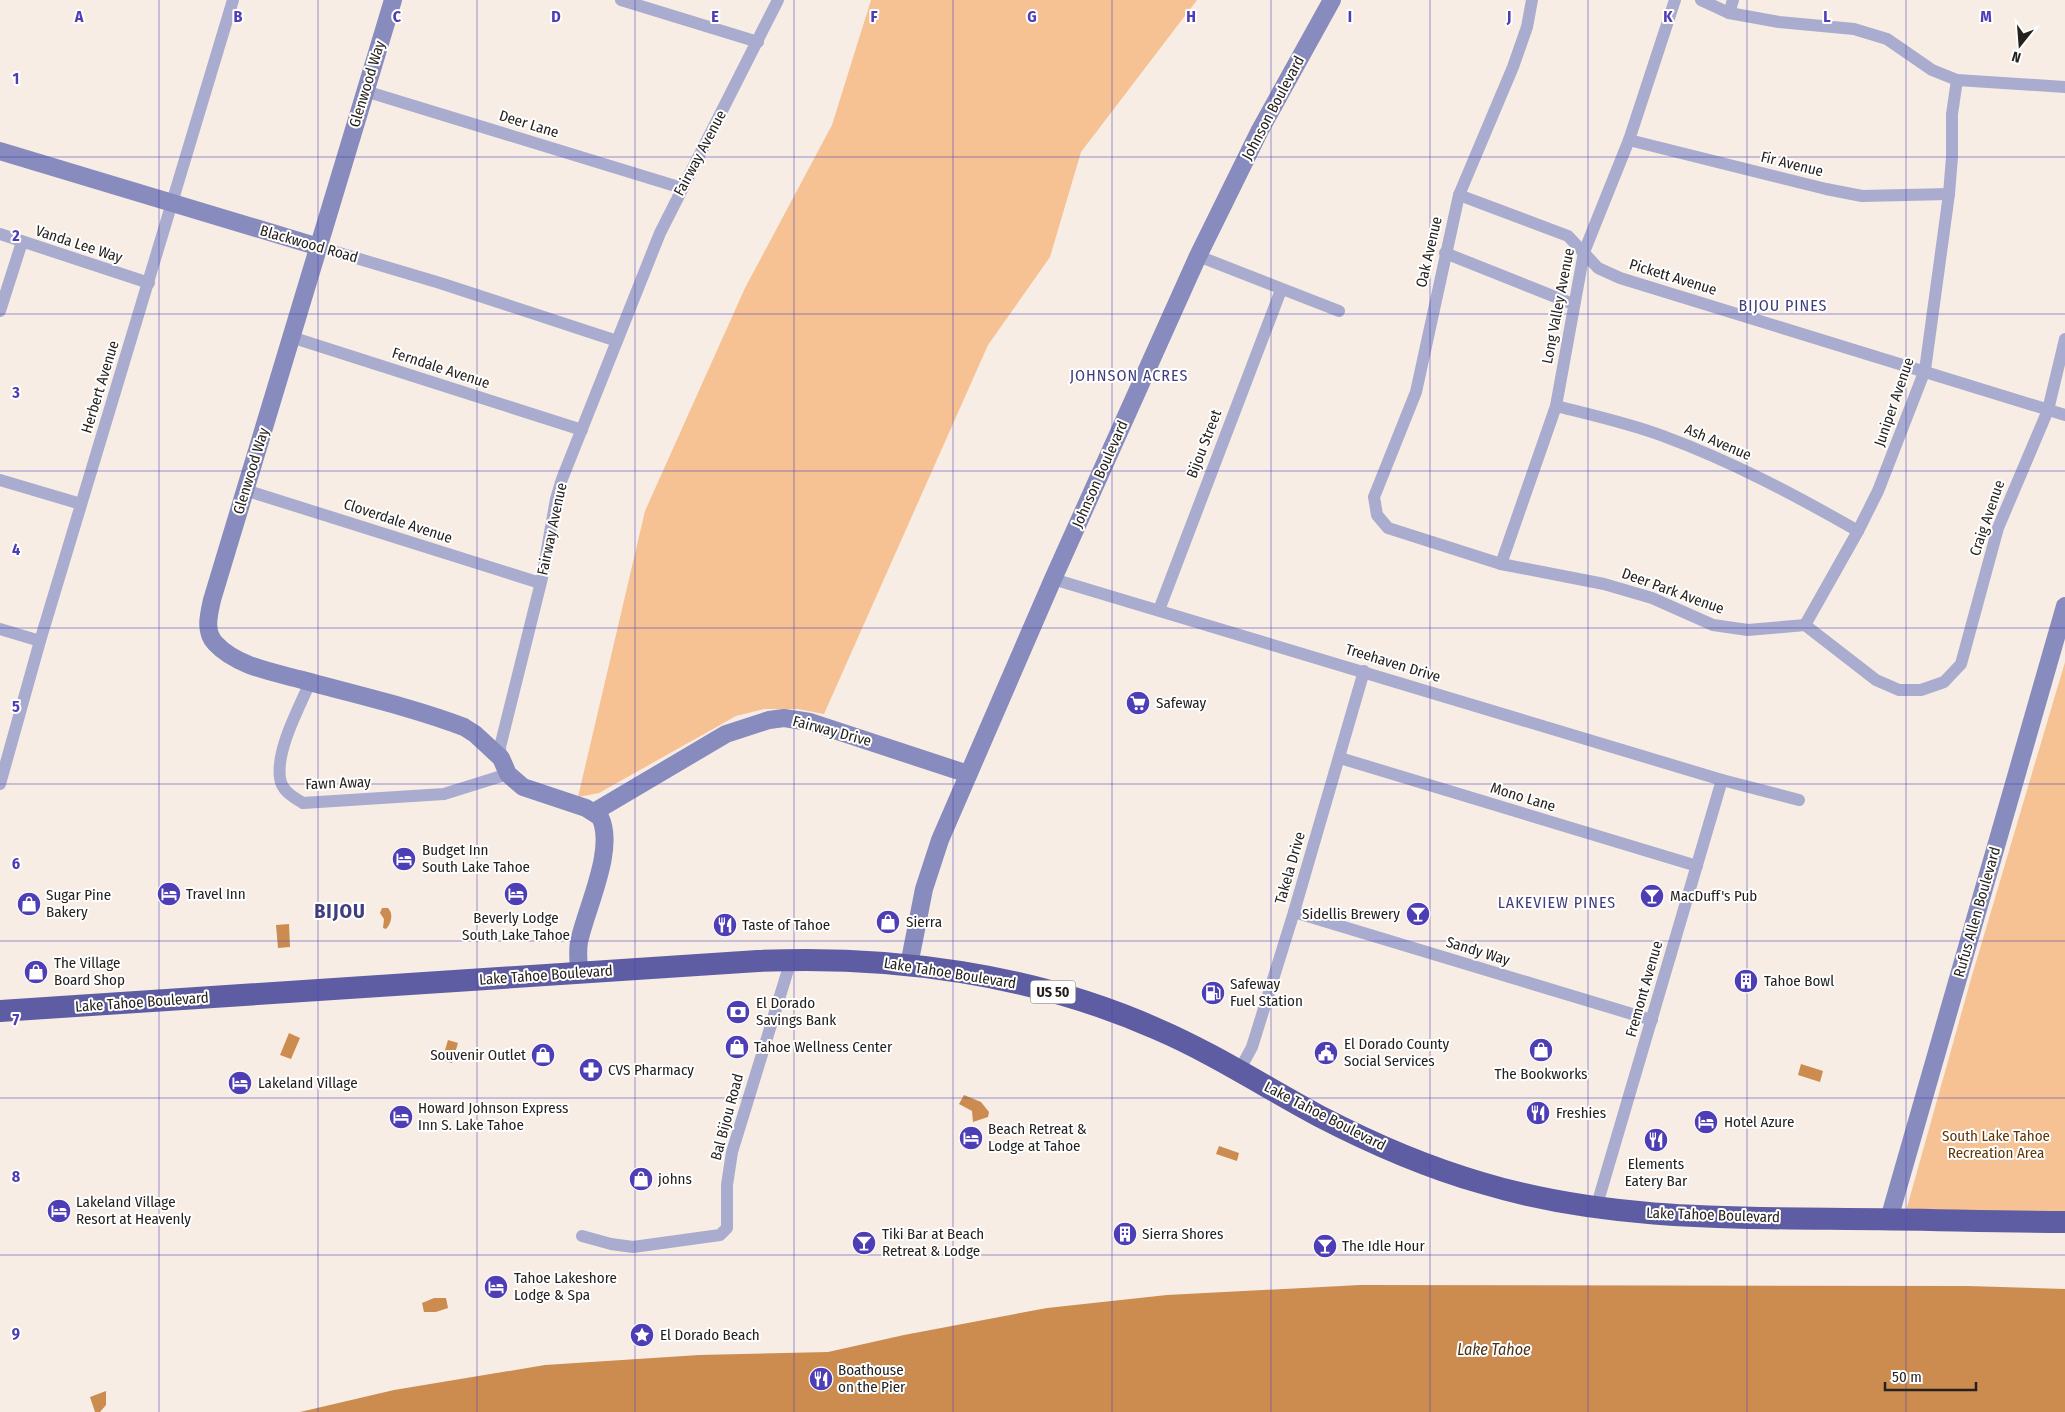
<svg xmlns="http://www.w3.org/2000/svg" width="2065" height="1412" font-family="'Fira Sans Condensed',sans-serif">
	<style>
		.green { fill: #f6c193 }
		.water { fill: #cc8c50 }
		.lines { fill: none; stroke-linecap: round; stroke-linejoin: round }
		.street { stroke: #a9acce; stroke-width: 12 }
		.secondary { stroke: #888bbd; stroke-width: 18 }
		.highway { stroke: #5e5da3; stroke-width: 22 }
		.grid { fill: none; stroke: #4d3eb5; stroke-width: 1; stroke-opacity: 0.55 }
		.labels { text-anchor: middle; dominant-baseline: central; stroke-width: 4; stroke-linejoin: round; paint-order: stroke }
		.shield { fill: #fff; stroke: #666462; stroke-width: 1 }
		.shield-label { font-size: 14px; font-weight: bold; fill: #25211e }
		.street-label { font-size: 15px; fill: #25211e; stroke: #fff }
		.poi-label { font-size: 15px; fill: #25211e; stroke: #fff; text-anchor: start }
		.park-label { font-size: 15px; fill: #613605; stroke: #fff }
		.neighbourhood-label { font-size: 16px; letter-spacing: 1px; fill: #403e7b; stroke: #fff }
		.water-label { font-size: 16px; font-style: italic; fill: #4b3016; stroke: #fff }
		.district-label { font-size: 20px; font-weight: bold; letter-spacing: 1px; fill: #403e7b; stroke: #fff }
		.grid-label { font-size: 16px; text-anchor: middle; font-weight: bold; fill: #4d3eb5; stroke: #fff; stroke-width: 4; stroke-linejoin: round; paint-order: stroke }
	</style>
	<rect width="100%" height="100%" fill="#f7ede4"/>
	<g class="green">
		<path d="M871 0H1197L1081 152 1050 257 988 345 824 714 798 709H764L736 716 599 793 578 797 645 511 745 288 832 125Z"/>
		<path d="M2065 662V1216L1906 1211 1971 979Z"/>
	</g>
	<g class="water">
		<path d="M382 908H388C394 914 391 924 386 929L383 928 384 919 380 913Z"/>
		<path d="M289 924 290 947 278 948 276 925Z"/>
		<path d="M289 1033 300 1038 291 1059 280 1055Z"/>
		<path d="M448 1040 458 1043 452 1063 442 1060Z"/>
		<path d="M1801 1064 1823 1071 1820 1082 1798 1075Z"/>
		<path d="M964 1095 981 1102 989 1112 988 1117 973 1122 972 1111 959 1104Z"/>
		<path d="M1219 1146 1239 1153 1237 1161 1216 1154Z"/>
		<path d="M1360 1285 1968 1286 2065 1289V1412H300L394 1390 545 1365 699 1355 828 1352 904 1335 1047 1308 1167 1295Z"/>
		<path d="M434 1298H446L448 1308 436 1312H424L422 1303Z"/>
		<path d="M106 1391V1405L100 1412H95L90 1397Z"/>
	</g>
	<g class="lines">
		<g class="street">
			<path d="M621 0 758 42"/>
			<path d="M1532 0 1527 27 1513 67 1459 195 1416 392 1374 497 1377 515 1388 528 1501 564 1604 584 1652 598 1713 625 1748 630 1805 625 1876 680 1899 690H1921L1944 682 1961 664 1998 528 2048 410 2065 339"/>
			<path d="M1701 0 1729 13 1779 22 1854 29 1887 39 1932 70 1957 80 2065 87"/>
			<path d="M1729 13 1733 0"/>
			<path d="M365 91 682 188"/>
			<path d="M1629 140 1826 189 1862 196 1949 194"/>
			<path d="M1459 195 1568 236 1598 268 1620 278 2065 415"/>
			<path d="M0 234 149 283"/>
			<path d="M319 247 440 283 617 341"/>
			<path d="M1445 253 1573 304"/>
			<path d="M1198 256 1339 311"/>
			<path d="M0 311 22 242"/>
			<path d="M291 337 582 430"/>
			<path d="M1556 406C1592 415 1628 423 1663 436 1731 461 1795 495 1858 531"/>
			<path d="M0 480 81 504"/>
			<path d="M245 490 540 583"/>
			<path d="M1501 564 1556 406 1584 252 1629 140 1675 0"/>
			<path d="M1053 579 1722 780 1799 800"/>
			<path d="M1159 610 1281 290"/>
			<path d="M1805 625 1858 531 1878 491 1925 370 1949 194 1952 157V114L1957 80"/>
			<path d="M0 629 40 641"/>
			<path d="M310 682C299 709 276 749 280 778 281 790 293 797 303 803L444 794 508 774"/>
			<path d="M501 758 500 747 542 578 556 499 562 479 660 233 778 0"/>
			<path d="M1340 758 1697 866"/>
			<path d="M0 784 40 641 233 0"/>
			<path d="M1294 912 1652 1020"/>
			<path d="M1239 1071 1252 1047 1294 912 1364 671"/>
			<path d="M1596 1208 1722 780"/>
			<path d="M582 1236 611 1244 633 1247 720 1235 727 1228V1185L732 1152 791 960"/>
		</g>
		<g class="secondary">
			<path d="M393 0 212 600C209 614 204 631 215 643 238 668 279 673 310 682 361 696 414 708 464 727L475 734 501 758 508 774 523 787 586 808 600 817C616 849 586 908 579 942 577 952 579 963 579 973"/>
			<path d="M0 151 319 247"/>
			<path d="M594 812 726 734 769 720 784 718 810 722 968 774"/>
			<path d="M909 965 924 889 940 840 1053 579 1198 256 1260 130 1332 0"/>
			<path d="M1889 1219 2065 606"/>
		</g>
		<path class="highway" d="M0 1011 758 961C893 955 1033 974 1157 1029 1213 1053 1265 1087 1319 1116 1371 1143 1426 1167 1482 1183 1601 1219 1725 1218 1847 1219 1920 1219 1992 1222 2065 1222"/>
	</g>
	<path class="grid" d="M159 0V1412M318 0V1412M477 0V1412M635 0V1412M794 0V1412M953 0V1412M1112 0V1412M1271 0V1412M1430 0V1412M1588 0V1412M1747 0V1412M1906 0V1412M0 157H2065M0 314H2065M0 471H2065M0 628H2065M0 784H2065M0 941H2065M0 1098H2065M0 1255H2065"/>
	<defs>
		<g id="supermarket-disc" transform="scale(1.25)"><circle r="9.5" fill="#4d3eb5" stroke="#fff"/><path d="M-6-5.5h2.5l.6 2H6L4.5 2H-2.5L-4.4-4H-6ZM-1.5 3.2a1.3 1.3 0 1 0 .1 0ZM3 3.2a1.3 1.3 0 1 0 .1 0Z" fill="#fff"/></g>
		<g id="hotel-disc" transform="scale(1.25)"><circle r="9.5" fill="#4d3eb5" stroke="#fff"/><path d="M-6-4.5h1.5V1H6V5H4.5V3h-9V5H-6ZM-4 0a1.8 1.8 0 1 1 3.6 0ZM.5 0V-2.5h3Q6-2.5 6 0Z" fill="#fff"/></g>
		<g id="bar-disc" transform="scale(1.25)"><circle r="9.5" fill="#4d3eb5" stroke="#fff"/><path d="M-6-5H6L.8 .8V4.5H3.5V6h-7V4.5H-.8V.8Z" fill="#fff"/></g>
		<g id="shop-disc" transform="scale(1.25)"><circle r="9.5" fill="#4d3eb5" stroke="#fff"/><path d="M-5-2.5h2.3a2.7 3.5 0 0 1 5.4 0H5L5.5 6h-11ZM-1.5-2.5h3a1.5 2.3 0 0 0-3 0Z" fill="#fff"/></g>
		<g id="restaurant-disc" transform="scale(1.25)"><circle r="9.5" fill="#4d3eb5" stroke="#fff"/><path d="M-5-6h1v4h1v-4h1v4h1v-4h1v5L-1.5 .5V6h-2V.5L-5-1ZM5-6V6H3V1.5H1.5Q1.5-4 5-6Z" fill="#fff"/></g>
		<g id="building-disc" transform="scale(1.25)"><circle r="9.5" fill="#4d3eb5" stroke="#fff"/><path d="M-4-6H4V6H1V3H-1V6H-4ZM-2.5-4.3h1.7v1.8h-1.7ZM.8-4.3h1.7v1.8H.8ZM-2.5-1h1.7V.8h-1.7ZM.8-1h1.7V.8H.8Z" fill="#fff"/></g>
		<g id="fuel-disc" transform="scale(1.25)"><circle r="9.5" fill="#4d3eb5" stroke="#fff"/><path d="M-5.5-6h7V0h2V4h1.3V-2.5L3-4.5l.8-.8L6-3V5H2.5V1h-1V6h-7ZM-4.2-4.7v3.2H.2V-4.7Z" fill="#fff"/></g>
		<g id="bank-disc" transform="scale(1.25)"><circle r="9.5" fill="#4d3eb5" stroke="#fff"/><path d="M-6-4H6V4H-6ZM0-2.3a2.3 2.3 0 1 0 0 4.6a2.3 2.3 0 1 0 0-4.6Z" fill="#fff"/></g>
		<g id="civic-disc" transform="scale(1.25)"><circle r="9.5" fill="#4d3eb5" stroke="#fff"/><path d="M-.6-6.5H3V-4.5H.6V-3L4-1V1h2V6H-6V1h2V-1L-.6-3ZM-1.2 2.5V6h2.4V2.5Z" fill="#fff"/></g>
		<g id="pharmacy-disc" transform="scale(1.25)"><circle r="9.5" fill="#4d3eb5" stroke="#fff"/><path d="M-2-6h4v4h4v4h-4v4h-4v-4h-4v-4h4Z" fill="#fff"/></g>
		<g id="sight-disc" transform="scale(1.25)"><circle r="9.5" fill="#4d3eb5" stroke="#fff"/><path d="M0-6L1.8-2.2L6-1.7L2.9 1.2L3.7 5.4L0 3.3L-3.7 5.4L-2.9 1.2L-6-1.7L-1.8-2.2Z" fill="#fff"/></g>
	</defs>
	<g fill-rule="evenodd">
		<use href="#supermarket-disc" x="1138" y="703"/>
		<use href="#hotel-disc" x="404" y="859"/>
		<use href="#hotel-disc" x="169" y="894"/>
		<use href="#hotel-disc" x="516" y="894"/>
		<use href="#bar-disc" x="1652" y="896"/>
		<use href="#shop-disc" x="29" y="904"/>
		<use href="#bar-disc" x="1418" y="914"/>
		<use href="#shop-disc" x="888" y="922"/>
		<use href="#restaurant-disc" x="725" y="925"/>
		<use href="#shop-disc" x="36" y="972"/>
		<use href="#building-disc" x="1746" y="981"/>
		<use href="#fuel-disc" x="1213" y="993"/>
		<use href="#bank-disc" x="738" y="1012"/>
		<use href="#shop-disc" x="737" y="1047"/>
		<use href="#shop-disc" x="1541" y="1050"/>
		<use href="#civic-disc" x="1326" y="1053"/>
		<use href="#shop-disc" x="543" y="1055"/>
		<use href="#pharmacy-disc" x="591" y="1070"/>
		<use href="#hotel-disc" x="240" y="1083"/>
		<use href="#restaurant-disc" x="1538" y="1113"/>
		<use href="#hotel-disc" x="401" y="1117"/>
		<use href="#hotel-disc" x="1706" y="1122"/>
		<use href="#hotel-disc" x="971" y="1138"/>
		<use href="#restaurant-disc" x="1656" y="1140"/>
		<use href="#shop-disc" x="641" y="1179"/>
		<use href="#hotel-disc" x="59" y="1211"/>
		<use href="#building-disc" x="1125" y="1234"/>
		<use href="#bar-disc" x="864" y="1243"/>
		<use href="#bar-disc" x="1325" y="1246"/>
		<use href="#hotel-disc" x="496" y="1287"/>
		<use href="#sight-disc" x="642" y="1335"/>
		<use href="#restaurant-disc" x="821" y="1379"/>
	</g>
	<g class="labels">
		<rect class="shield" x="1030.5" y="980.5" width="45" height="23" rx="4"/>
		<g class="shield-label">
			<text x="1053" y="992">US 50</text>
		</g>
		<g class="street-label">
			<text transform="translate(367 84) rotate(-73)">Glenwood Way</text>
			<text transform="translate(1273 108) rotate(-62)">Johnson Boulevard</text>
			<text transform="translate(529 124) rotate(17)">Deer Lane</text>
			<text transform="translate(700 153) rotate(-62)">Fairway Avenue</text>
			<text transform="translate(1792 164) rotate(14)">Fir Avenue</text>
			<text transform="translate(79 244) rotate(18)">Vanda Lee Way</text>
			<text transform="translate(309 244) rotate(16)">Blackwood Road</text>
			<text transform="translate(1429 252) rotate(-77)">Oak Avenue</text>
			<text transform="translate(1673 277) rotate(17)">Pickett Avenue</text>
			<text transform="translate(1558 306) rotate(-79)">Long Valley Avenue</text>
			<text transform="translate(441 368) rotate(18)">Ferndale Avenue</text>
			<text transform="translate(100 387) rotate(-73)">Herbert Avenue</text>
			<text transform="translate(1894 402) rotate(-71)">Juniper Avenue</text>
			<text transform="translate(1718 442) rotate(23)">Ash Avenue</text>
			<text transform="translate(1204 444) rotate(-69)">Bijou Street</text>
			<text transform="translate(251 471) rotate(-73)">Glenwood Way</text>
			<text transform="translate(1100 474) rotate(-66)">Johnson Boulevard</text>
			<text transform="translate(1987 518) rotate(-71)">Craig Avenue</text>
			<text transform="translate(398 521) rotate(18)">Cloverdale Avenue</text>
			<text transform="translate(552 529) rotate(-78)">Fairway Avenue</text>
			<text transform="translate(1673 591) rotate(20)">Deer Park Avenue</text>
			<text transform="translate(1393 663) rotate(17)">Treehaven Drive</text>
			<text transform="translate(832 731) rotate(15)">Fairway Drive</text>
			<text transform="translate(338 783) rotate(-2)">Fawn Away</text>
			<text transform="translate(1523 797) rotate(17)">Mono Lane</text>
			<text transform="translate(1290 868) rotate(-74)">Takela Drive</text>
			<text transform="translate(1977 912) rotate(-74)">Rufus Allen Boulevard</text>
			<text transform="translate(1478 951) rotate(17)">Sandy Way</text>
			<text transform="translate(950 973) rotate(9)">Lake Tahoe Boulevard</text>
			<text transform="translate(546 975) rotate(-4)">Lake Tahoe Boulevard</text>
			<text transform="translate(1644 989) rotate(-74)">Fremont Avenue</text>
			<text transform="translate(142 1002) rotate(-4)">Lake Tahoe Boulevard</text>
			<text transform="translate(1325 1116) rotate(27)">Lake Tahoe Boulevard</text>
			<text transform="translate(727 1117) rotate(-75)">Bal Bijou Road</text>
			<text transform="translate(1713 1215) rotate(2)">Lake Tahoe Boulevard</text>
		</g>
		<g class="poi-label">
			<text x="1156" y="703">Safeway</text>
			<text x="422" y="850">Budget Inn<tspan x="422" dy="17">South Lake Tahoe</tspan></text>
			<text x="186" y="894">Travel Inn</text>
			<text x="46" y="895">Sugar Pine<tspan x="46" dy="17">Bakery</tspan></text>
			<text x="1670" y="896">MacDuff's Pub</text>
			<text x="1400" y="914" text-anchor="end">Sidellis Brewery</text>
			<text x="516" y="918" text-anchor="middle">Beverly Lodge<tspan x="516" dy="17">South Lake Tahoe</tspan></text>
			<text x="906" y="922">Sierra</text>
			<text x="742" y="925">Taste of Tahoe</text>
			<text x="54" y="963">The Village<tspan x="54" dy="17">Board Shop</tspan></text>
			<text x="1764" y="981">Tahoe Bowl</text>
			<text x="1230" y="984">Safeway<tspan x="1230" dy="17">Fuel Station</tspan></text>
			<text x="756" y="1003">El Dorado<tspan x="756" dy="17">Savings Bank</tspan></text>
			<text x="1344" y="1044">El Dorado County<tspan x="1344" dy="17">Social Services</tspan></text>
			<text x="754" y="1047">Tahoe Wellness Center</text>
			<text x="526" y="1055" text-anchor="end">Souvenir Outlet</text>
			<text x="608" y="1070">CVS Pharmacy</text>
			<text x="1541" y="1074" text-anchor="middle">The Bookworks</text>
			<text x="258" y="1083">Lakeland Village</text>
			<text x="418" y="1108">Howard Johnson Express<tspan x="418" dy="17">Inn S. Lake Tahoe</tspan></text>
			<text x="1556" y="1113">Freshies</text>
			<text x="1724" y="1122">Hotel Azure</text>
			<text x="988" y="1129">Beach Retreat &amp;<tspan x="988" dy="17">Lodge at Tahoe</tspan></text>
			<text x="1656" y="1164" text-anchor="middle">Elements<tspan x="1656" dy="17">Eatery Bar</tspan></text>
			<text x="658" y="1179">johns</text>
			<text x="76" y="1202">Lakeland Village<tspan x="76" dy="17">Resort at Heavenly</tspan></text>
			<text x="882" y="1234">Tiki Bar at Beach<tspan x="882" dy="17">Retreat &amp; Lodge</tspan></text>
			<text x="1142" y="1234">Sierra Shores</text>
			<text x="1342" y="1246">The Idle Hour</text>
			<text x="514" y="1278">Tahoe Lakeshore<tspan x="514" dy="17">Lodge &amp; Spa</tspan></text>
			<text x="660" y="1335">El Dorado Beach</text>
			<text x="838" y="1370">Boathouse<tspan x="838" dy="17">on the Pier</tspan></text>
		</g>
		<g class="park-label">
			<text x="1996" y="1136">South Lake Tahoe<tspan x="1996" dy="17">Recreation Area</tspan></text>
		</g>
		<g class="neighbourhood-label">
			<text x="1783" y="305">BIJOU PINES</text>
			<text x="1129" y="375">JOHNSON ACRES</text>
			<text x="1557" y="902">LAKEVIEW PINES</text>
		</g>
		<g class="water-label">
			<text x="1494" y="1349">Lake Tahoe</text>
		</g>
		<g class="district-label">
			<text x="340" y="911">BIJOU</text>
		</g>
	</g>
	<g class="grid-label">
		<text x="79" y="22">A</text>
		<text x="238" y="22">B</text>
		<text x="397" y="22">C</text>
		<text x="556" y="22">D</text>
		<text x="715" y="22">E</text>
		<text x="874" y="22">F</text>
		<text x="1032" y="22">G</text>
		<text x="1191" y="22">H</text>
		<text x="1350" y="22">I</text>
		<text x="1509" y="22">J</text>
		<text x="1668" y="22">K</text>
		<text x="1827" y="22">L</text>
		<text x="1986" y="22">M</text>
		<text x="16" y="84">1</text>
		<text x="16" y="241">2</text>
		<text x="16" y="398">3</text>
		<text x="16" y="555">4</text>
		<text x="16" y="712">5</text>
		<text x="16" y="869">6</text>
		<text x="16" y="1025">7</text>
		<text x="16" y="1182">8</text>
		<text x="16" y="1339">9</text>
	</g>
	<g transform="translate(2020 45) rotate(197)" stroke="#ffffff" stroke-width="4" paint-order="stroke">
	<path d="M0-4L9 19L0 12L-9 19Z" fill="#25211e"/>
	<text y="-8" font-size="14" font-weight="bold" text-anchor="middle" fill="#25211e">N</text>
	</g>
	<path d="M1885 1382v8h91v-8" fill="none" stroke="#25211e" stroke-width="2.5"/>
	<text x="1892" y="1382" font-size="15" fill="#25211e" stroke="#ffffff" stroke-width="4" paint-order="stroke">50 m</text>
</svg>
